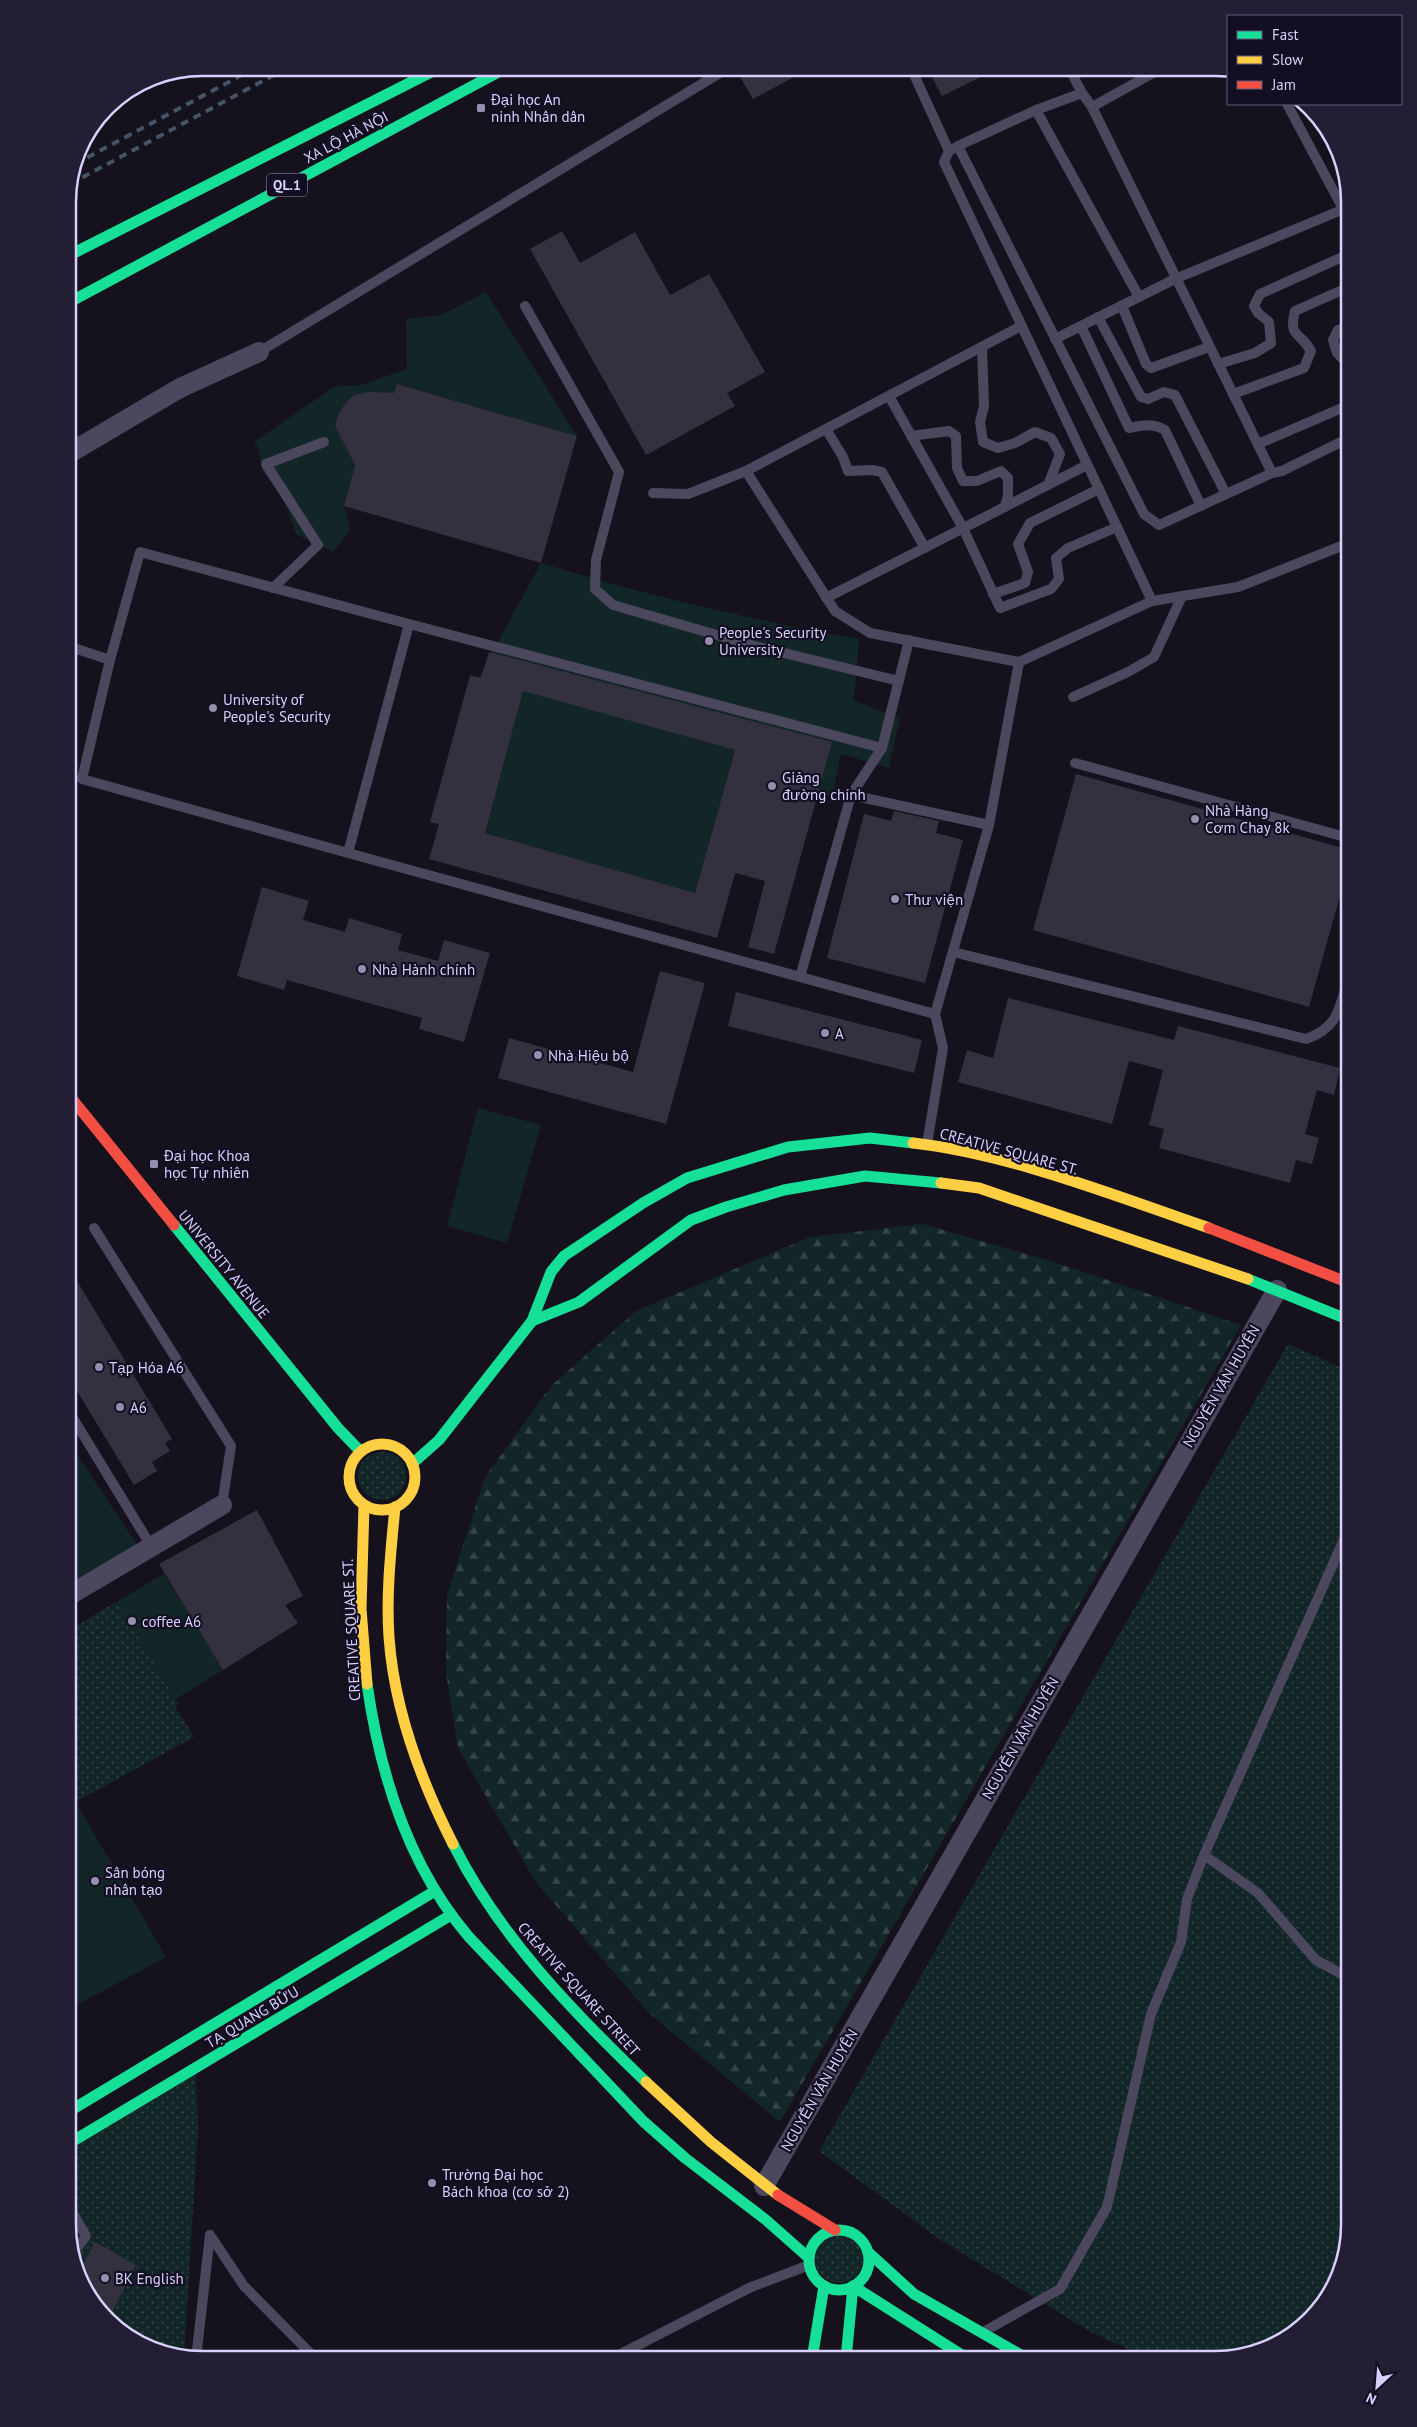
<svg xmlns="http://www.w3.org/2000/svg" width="1417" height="2427" font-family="'PT Sans',sans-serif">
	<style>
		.grass { fill: url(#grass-dots) }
		.forest { fill: url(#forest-firs) }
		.green { fill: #122628 }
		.building { fill: #33303f; fill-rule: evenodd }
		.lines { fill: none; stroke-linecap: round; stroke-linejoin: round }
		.lane { stroke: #4b475d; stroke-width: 10 }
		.street { stroke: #4b475d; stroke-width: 20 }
		.fast { stroke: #16e098; stroke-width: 11 }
		.slow { stroke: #ffcf43; stroke-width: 11 }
		.jam { stroke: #f24e42; stroke-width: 11 }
		.rail { stroke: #445365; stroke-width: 4; stroke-dasharray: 8 6; stroke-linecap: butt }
		.poi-dot { fill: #948eaf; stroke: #130e21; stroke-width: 2 }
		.labels { text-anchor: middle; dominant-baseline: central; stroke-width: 4.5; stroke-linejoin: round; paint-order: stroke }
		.shield { fill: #130e21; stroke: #9e96bb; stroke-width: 1 }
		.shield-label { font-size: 14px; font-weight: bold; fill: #d9d0fd }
		.poi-label { font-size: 15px; fill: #d9d0fd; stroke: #130e21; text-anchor: start }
		.street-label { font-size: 15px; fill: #d9d0fd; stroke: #130e21 }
		.rim { fill: none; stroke: #d9d0fd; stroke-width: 2.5 }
	</style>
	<defs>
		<pattern id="grass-dots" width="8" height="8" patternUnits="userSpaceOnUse" patternTransform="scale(1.25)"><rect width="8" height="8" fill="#122628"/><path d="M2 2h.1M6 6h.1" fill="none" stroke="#344448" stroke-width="1.8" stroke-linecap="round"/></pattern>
		<pattern id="forest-firs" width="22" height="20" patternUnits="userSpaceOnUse" patternTransform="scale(1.25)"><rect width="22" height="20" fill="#122628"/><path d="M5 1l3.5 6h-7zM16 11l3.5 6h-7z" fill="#344448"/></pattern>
	</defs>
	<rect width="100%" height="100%" fill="#15121d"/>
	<g class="grass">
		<path d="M1288 1344 1349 1371V2225L1327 2299 1274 2346 1214 2359H1149L1089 2331 939 2239 819 2151Z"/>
		<circle cx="382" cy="1476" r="24"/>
		<path d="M116 1602 179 1704 175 1706 194 1737 68 1806V1631Z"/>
		<path d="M195 2062 198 2127 184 2356 128 2337 81 2284 73 2249 86 2228 68 2197V2139Z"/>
		<circle cx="839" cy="2259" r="24"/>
	</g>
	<path class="forest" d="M923 1224 1057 1263 1241 1325 780 2122 649 2013 535 1881 458 1748 446 1673 447 1595 485 1477 552 1385 636 1311 810 1237Z"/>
	<g class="green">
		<path d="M486 292 577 436 398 384 394 396 354 395 346 402 335 426 355 465 344 506 350 530 333 552 296 534 283 497 262 471 259 449 254 442 334 387 361 385 407 369 406 319 441 315Z"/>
		<path d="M541 563C645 595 752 620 859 639L854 701 900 718 889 768 841 754 832 798 788 782 804 748 590 709 735 750 695 893 485 833 521 697 473 688Z"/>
		<path d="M478 1108 541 1125 507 1243 447 1226Z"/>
		<path d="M68 1441 142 1552 68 1597Z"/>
		<path d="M164 1574 223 1670 176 1699 116 1602Z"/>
		<path d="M75 1801 166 1957 68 2010V1806Z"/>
	</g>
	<g class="building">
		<path d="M735 68H811L753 99Z"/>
		<path d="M927 68H999L942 96Z"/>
		<path d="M562 231 580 263 635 232 670 295 709 274 765 372 727 393 735 406 646 455 530 249Z"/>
		<path d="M397 384 577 436 541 563 344 506 355 465 335 426 338 415 346 402 354 395 370 392 394 393Z"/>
		<path d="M489 652 832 742 774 954 748 947 765 881 735 873 717 938 429 859 439 824 430 822 470 675 481 678ZM523 691 735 750 695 893 485 833Z"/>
		<path d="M1076 774 1350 850V860L1309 1007 1033 930Z"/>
		<path d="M894 811 939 821 936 833 963 840 925 983 827 958 864 814 891 821Z"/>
		<path d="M262 887 309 901 303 920 345 932 349 918 402 934 398 950 438 961 444 940 490 953 464 1042 419 1029 422 1018 287 980 284 990 237 976Z"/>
		<path d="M660 971 705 983 666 1124 498 1078 509 1038 633 1072Z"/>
		<path d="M736 992 922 1040 914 1073 728 1026Z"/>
		<path d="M1008 998 1174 1040 1178 1026 1340 1068 1334 1095 1317 1090 1305 1134 1319 1138 1312 1164 1296 1160 1290 1183 1159 1148 1164 1129 1149 1125 1163 1070 1129 1061 1112 1124 958 1082 967 1050 993 1058Z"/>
		<path d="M68 1266 172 1439 165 1443 170 1451 152 1462 157 1471 134 1485 68 1376Z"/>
		<path d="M257 1510 303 1596 285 1605 298 1623 223 1670 159 1564Z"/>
		<path d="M95 2242 136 2265 110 2316 81 2284 79 2272Z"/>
	</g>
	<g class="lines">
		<g class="lane">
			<path d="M911 68 949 151"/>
			<path d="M1069 68 1082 93 1092 107 1272 473 1282 471 1349 438"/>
			<path d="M1287 104 1349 220"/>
			<path d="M1092 107 1162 68"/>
			<path d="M1036 110 1139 297"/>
			<path d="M958 146 1144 514 1159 525 1272 473"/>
			<path d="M1336 147H1337"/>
			<path d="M525 306 619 472 596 560 595 589 613 605 755 646 899 681"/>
			<path d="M1122 306 1146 364 1151 368 1209 347"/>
			<path d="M1098 317 1141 397 1148 399 1164 392 1175 395 1226 494"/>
			<path d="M1021 326 746 471 835 611 870 633 1019 662 1152 601 944 162 949 151 958 146 1036 110 1082 93"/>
			<path d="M1081 326 1129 428C1143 425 1153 423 1165 430L1201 506"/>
			<path d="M1055 339 1175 279 1344 209"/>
			<path d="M982 347 984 406 980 422 983 442 998 448 1015 443 1035 432 1051 438 1060 454 1048 485"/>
			<path d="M259 352 728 68"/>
			<path d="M1218 364 1255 353 1271 343 1269 322 1258 313 1254 306 1260 294 1349 254"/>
			<path d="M1349 365 1337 353 1333 340 1338 330 1349 326"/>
			<path d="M1233 394 1304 368 1311 351C1300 331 1288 338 1295 311L1349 287"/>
			<path d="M889 396 963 528 1000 608 1051 589 1059 579 1056 558 1068 548 1117 527"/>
			<path d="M826 429 843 457 848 471 872 470 882 472 925 548"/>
			<path d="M911 436 949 431 956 436 957 468 963 481H977L1001 471 1008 478V495L1005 507"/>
			<path d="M1258 444 1349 405"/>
			<path d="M653 493 688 494 746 471"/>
			<path d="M273 588 318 545 266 464 324 442"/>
			<path d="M993 594 1025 583 1028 572 1018 544 1030 523 1099 489"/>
			<path d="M826 598 1087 465"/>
			<path d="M1152 601 1238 587 1349 543"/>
			<path d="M409 624 882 748"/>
			<path d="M68 646 110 660 140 552 409 624 348 853 82 779 110 660"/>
			<path d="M1073 697 1128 672 1154 657 1182 596"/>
			<path d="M1075 763 1349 838"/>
			<path d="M851 795 882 748 909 640"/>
			<path d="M348 853 935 1014 989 825 1019 662"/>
			<path d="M953 952 1306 1039C1340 1027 1339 1007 1349 976"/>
			<path d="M800 977 851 795 989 825"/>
			<path d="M927 1144 943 1048 935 1014"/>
			<path d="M94 1228 231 1446 222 1505"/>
			<path d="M68 1410 151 1546"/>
			<path d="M1204 1855 1258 1893 1316 1960 1349 1978"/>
			<path d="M68 2205 86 2236 74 2252"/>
			<path d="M210 2235 244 2286 316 2359"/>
			<path d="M985 2331 1060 2289 1107 2207 1151 2014 1181 1942 1187 1899 1204 1855 1349 1528"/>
			<path d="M196 2359 210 2235"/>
			<path d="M611 2359 749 2288 809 2265"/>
		</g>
		<g class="street">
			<path d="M68 454 180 388 259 352"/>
			<path d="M68 1596 222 1505"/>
			<path d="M764 2186 1277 1290"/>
		</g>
		<g class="fast">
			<path d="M68 256 439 68"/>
			<path d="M68 303 506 68"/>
			<path d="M174 1225 338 1428 360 1451"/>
			<path d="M1248 1279 1349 1320"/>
			<path d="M532 1321 579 1302 691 1220 726 1207 784 1190 865 1176 941 1183"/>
			<path d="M412 1464 439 1440 532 1321 551 1272 564 1256 643 1203 687 1178 788 1147 870 1138 913 1143"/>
			<path d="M367 1684C380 1775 408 1866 469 1937L644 2122 685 2158 766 2220 809 2258"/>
			<path d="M453 1844C499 1936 573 2012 646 2082"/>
			<path d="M68 2112 435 1891"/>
			<path d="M68 2144 451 1915"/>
			<circle cx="839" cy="2260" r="30"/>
			<path d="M868 2252 914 2294 1028 2359"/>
			<path d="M853 2286 968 2359"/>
			<path d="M812 2359 824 2286"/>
			<path d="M846 2359 853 2286"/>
		</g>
		<g class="slow">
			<path d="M913 1143C1010 1154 1116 1196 1209 1228"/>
			<path d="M941 1183 979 1188 1248 1279"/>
			<circle cx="382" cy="1477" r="33"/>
			<path d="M364 1505 361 1609 367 1684"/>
			<path d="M395 1507C391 1550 386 1593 389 1637 394 1709 420 1779 453 1844"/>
			<path d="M646 2082 711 2142 778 2195"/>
		</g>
		<g class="jam">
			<path d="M68 1094 174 1225"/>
			<path d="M1209 1228 1349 1283"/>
			<path d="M778 2195 835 2230"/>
		</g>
		<g class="rail">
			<path d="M75 164 255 68"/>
			<path d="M70 184 287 68"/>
		</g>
	</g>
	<g class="poi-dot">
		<rect x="476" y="103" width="10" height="10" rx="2.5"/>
		<circle cx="709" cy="641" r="5"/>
		<circle cx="213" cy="708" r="5"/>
		<circle cx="772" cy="786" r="5"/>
		<circle cx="1195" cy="819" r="5"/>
		<circle cx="895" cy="899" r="5"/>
		<circle cx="362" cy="969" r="5"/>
		<circle cx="825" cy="1033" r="5"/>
		<circle cx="538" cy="1055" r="5"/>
		<rect x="149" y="1159" width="10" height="10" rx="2.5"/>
		<circle cx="99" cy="1367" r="5"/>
		<circle cx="120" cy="1407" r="5"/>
		<circle cx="132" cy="1621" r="5"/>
		<circle cx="95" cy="1881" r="5"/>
		<circle cx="432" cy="2183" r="5"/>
		<circle cx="105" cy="2278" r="5"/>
	</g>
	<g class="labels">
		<rect class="shield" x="267" y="173.5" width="40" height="23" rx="4"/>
		<g class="shield-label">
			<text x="287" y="185">QL.1</text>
		</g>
		<g class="poi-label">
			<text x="491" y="99">Đại học An<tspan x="491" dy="17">ninh Nhân dân</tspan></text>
			<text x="719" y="632">People's Security<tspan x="719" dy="17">University</tspan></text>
			<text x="223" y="699">University of<tspan x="223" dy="17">People's Security</tspan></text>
			<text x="782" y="777">Giảng<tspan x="782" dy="17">đường chính</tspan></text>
			<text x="1205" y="810">Nhà Hàng<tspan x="1205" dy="17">Cơm Chay 8k</tspan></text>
			<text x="905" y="899">Thư viện</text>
			<text x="372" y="969">Nhà Hành chính</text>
			<text x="835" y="1033">A</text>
			<text x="548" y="1055">Nhà Hiệu bộ</text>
			<text x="164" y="1155">Đại học Khoa<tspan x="164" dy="17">học Tự nhiên</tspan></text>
			<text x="109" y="1367">Tạp Hóa A6</text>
			<text x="130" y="1407">A6</text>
			<text x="142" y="1621">coffee A6</text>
			<text x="105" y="1872">Sân bóng<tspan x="105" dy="17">nhân tạo</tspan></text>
			<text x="442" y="2174">Trường Đại học<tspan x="442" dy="17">Bách khoa (cơ sở 2)</tspan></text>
			<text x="115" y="2278">BK English</text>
		</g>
		<g class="street-label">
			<text transform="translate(346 137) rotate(-28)">XA LỘ HÀ NỘI</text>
			<text transform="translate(1009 1151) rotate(15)">CREATIVE SQUARE ST.</text>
			<text transform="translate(224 1264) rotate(51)">UNIVERSITY AVENUE</text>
			<text transform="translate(1221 1386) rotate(-60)">NGUYỄN VĂN HUYÊN</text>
			<text transform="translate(351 1630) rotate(-93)">CREATIVE SQUARE ST.</text>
			<text transform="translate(1020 1738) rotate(-60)">NGUYỄN VĂN HUYÊN</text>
			<text transform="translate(579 1989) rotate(48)">CREATIVE SQUARE STREET</text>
			<text transform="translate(252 2017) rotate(-31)">TẠ QUANG BỬU</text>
			<text transform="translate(819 2090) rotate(-60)">NGUYỄN VĂN HUYÊN</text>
		</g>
	</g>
	<path d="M0 0H1417V2427H0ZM202 76H1215A126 126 0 0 1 1341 202V2225A126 126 0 0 1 1215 2351H202A126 126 0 0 1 76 2225V202A126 126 0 0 1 202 76Z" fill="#231e33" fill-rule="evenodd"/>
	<path class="rim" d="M202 76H1215A126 126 0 0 1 1341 202V2225A126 126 0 0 1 1215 2351H202A126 126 0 0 1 76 2225V202A126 126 0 0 1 202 76Z"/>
	<rect x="1227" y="15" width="175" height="90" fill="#130e21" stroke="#625c79"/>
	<rect x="1237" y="31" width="25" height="8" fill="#16e098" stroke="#625c79"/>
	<text x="1272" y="40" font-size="15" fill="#d9d0fd">Fast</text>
	<rect x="1237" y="56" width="25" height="8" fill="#ffcf43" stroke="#625c79"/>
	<text x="1272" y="65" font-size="15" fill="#d9d0fd">Slow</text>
	<rect x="1237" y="81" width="25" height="8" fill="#f24e42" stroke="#625c79"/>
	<text x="1272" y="90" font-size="15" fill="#d9d0fd">Jam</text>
	<g transform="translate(1377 2387) rotate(206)" stroke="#130e21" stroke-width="4" paint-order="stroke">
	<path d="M0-4L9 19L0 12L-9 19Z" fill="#d9d0fd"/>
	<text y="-8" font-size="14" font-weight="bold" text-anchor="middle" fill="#d9d0fd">N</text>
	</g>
</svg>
